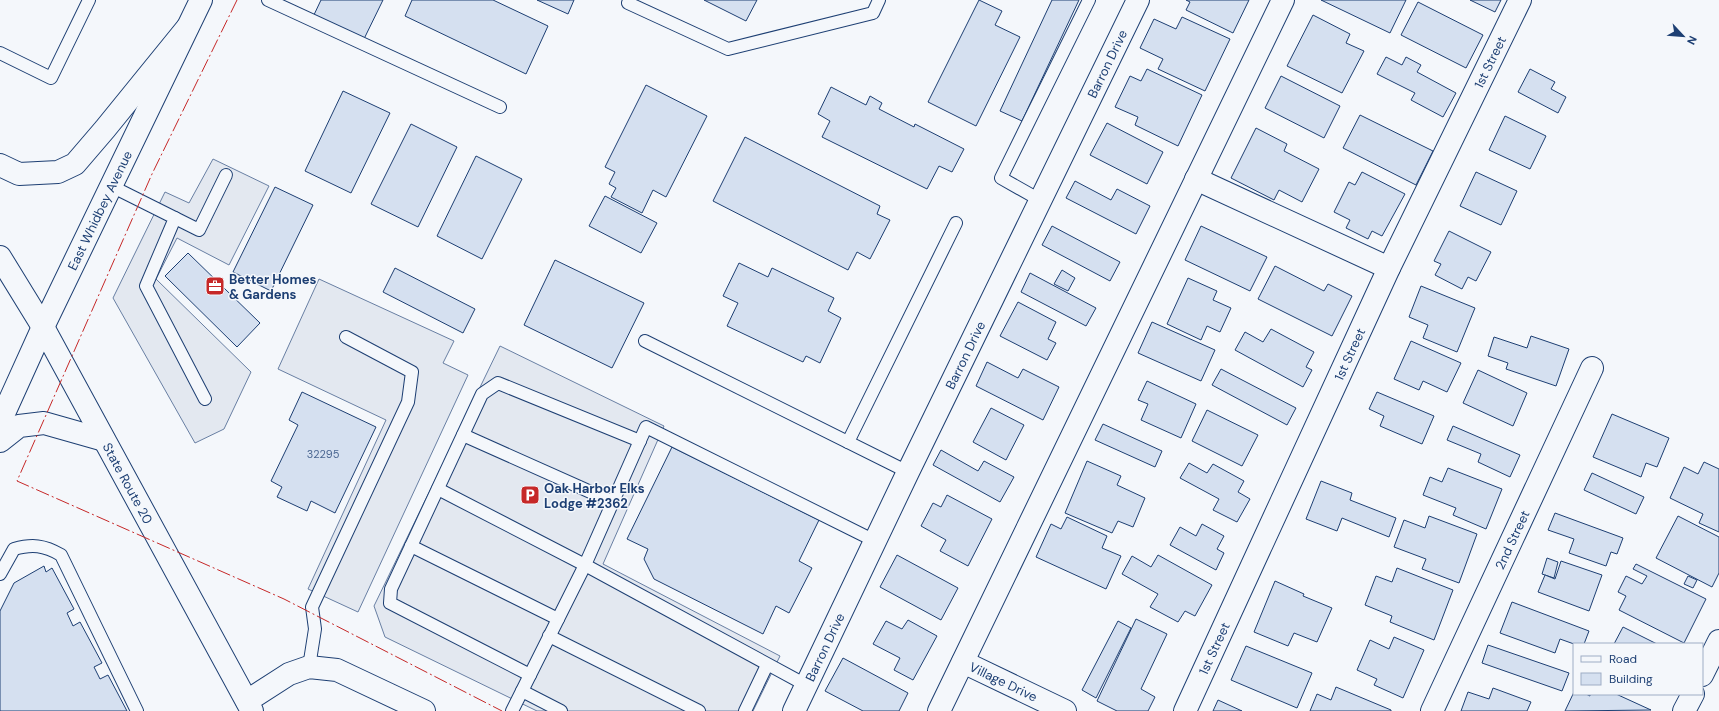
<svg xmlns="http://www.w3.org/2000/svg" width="1719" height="711" font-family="'DM Sans',sans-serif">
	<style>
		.parking { fill: #e3e8f0; stroke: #687fa3 }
		.building { fill: #d5e0f0; stroke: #1d3f73 }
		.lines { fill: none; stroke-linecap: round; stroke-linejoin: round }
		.lane-casing { stroke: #1d3f73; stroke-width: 14 }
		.street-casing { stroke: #1d3f73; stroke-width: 24 }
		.secondary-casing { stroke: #1d3f73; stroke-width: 24 }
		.primary-casing { stroke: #1d3f73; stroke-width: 24 }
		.lane { stroke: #f4f7fb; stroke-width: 12 }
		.street { stroke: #f4f7fb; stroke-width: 22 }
		.secondary { stroke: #f4f7fb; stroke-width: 22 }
		.primary { stroke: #f4f7fb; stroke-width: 22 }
		.power { stroke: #c62828; stroke-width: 1; stroke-dasharray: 14 3 2 3; stroke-linecap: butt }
		.labels { text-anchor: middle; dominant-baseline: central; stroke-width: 3; stroke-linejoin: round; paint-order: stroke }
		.number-label { font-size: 11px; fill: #4b6792 }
		.street-label { font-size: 13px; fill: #1d3f73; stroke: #f4f7fb }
		.poi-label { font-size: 13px; font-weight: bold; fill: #1d3f73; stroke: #f4f7fb; text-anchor: start }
	</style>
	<rect width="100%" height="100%" fill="#f4f7fb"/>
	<g class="parking">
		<path d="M213 159 269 186 229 265 177 238 156 279 251 372 224 429 195 443 113 298 165 192 189 203Z"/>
		<path d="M319 279 454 341 443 363 468 375 358 612 308 589 386 420 278 369Z"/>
		<path d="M500 346 664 426 603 564 780 656 753 711H537L385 637 374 606Z"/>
	</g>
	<g class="building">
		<path d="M321 0H383L362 43 312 19Z"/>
		<path d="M412 0H493L548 26 526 74 405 16Z"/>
		<path d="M537 0H574L568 14Z"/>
		<path d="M704 0H757L746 21Z"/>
		<path d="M979 0 1002 11 995 25 1020 37 976 126 928 102Z"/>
		<path d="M1052 0H1079L1022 121 1000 111Z"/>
		<path d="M1186 0H1249L1233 33 1186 10 1190 2Z"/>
		<path d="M1321 0H1406L1390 33Z"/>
		<path d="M1470 0H1501L1495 12Z"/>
		<path d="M1418 2 1483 35 1466 68 1401 35Z"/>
		<path d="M1313 15 1350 34 1346 43 1364 51 1342 93 1287 66Z"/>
		<path d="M1182 17 1230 39 1205 91 1158 69 1163 59 1140 48 1154 19 1176 29Z"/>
		<path d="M1386 57 1402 65 1406 57 1421 65 1417 72 1456 93 1443 117 1411 100 1415 93 1377 74Z"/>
		<path d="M1147 69 1202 95 1178 146 1135 125 1138 117 1115 107 1130 76 1141 81Z"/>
		<path d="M1530 69 1555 82 1551 89 1566 97 1558 113 1518 92Z"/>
		<path d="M1281 76 1340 106 1324 138 1265 108Z"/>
		<path d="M646 85 707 116 666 197 653 190 642 213 611 197 616 188 609 184 615 172 605 167Z"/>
		<path d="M831 87 866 105 870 96 882 103 879 109 914 127 915 124 964 149 952 172 939 166 927 189 822 137 830 121 818 114Z"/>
		<path d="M343 91 390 113 351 193 305 171Z"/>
		<path d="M1360 115 1433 151 1416 185 1343 148Z"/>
		<path d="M1505 116 1546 136 1530 169 1489 150Z"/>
		<path d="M1107 123 1163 152 1147 184 1090 155Z"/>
		<path d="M411 124 457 147 418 227 371 204Z"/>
		<path d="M1256 128 1287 144 1284 151 1319 169 1302 202 1279 190 1274 200 1231 178Z"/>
		<path d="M745 137 880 206 877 214 890 220 870 259 857 252 848 270 713 201Z"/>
		<path d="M476 156 522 179 482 259 437 236Z"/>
		<path d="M1362 172 1405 194 1382 236 1372 231 1368 239 1346 228 1350 220 1334 212 1349 182 1355 185Z"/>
		<path d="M1476 172 1517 191 1501 225 1460 206Z"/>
		<path d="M1075 181 1111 200 1117 189 1150 206 1136 234 1066 198Z"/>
		<path d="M275 187 313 205 271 291 233 272Z"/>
		<path d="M605 196 657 223 641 253 589 226Z"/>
		<path d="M1052 226 1120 262 1110 281 1042 245Z"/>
		<path d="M1201 226 1267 257 1250 291 1185 260Z"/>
		<path d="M1449 231 1491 252 1476 281 1468 277 1462 289 1435 275 1441 264 1434 261Z"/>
		<path d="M188 253 260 323 237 347 165 276Z"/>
		<path d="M555 260 644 303 612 368 524 325Z"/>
		<path d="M739 263 768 277 772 268 834 298 828 311 841 318 820 363 806 356 803 362 727 326 738 303 723 296Z"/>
		<path d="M1275 266 1324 291 1328 284 1352 296 1332 336 1258 299Z"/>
		<path d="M395 268 475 309 463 333 383 292Z"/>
		<path d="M1062 270 1075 278 1068 291 1054 284Z"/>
		<path d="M1030 273 1096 308 1086 326 1021 292Z"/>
		<path d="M1188 278 1217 291 1213 300 1231 308 1220 332 1207 326 1201 340 1167 324Z"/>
		<path d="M1421 286 1475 308 1457 352 1423 338 1428 325 1409 317Z"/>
		<path d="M1018 302 1056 322 1048 339 1056 343 1047 360 1000 336Z"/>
		<path d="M1152 322 1215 350 1201 381 1138 353Z"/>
		<path d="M1271 329 1314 352 1306 367 1312 370 1303 387 1235 350 1245 332 1263 342Z"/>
		<path d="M1531 336 1569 349 1556 386 1506 369 1508 363 1488 356 1494 337 1527 348Z"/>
		<path d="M1411 341 1461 363 1447 392 1423 381 1419 390 1394 379Z"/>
		<path d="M987 362 1018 378 1023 369 1059 387 1043 420 976 386Z"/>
		<path d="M1221 369 1296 408 1287 425 1212 385Z"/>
		<path d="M1478 370 1527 393 1513 426 1463 403Z"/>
		<path d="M1147 381 1196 404 1181 438 1141 420 1148 404 1138 400Z"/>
		<path d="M302 392 376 427 335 513 311 501 307 511 277 497 282 487 271 481 298 425 289 420Z"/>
		<path d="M1377 392 1434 416 1422 444 1380 426 1384 416 1369 409Z"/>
		<path d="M991 408 1024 425 1006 460 973 442Z"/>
		<path d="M1207 410 1258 435 1242 466 1192 441Z"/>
		<path d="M1612 414 1669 438 1657 467 1646 463 1641 477 1593 457Z"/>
		<path d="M1103 424 1162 451 1155 467 1095 440Z"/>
		<path d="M1453 426 1520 455 1510 477 1478 462 1481 454 1447 440Z"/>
		<path d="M672 447 819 520 799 561 812 568 789 613 776 606 763 634 654 579 644 559 648 549 627 539Z"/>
		<path d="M941 450 978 471 984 461 1014 477 1000 502 933 465Z"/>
		<path d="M1087 461 1121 476 1117 485 1145 498 1133 527 1118 521 1112 533 1065 513Z"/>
		<path d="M1704 462 1719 469V532L1699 523 1703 514 1670 498 1684 467 1698 474Z"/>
		<path d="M1189 463 1207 473 1213 464 1244 481 1238 492 1250 499 1237 522 1213 510 1219 499 1180 478Z"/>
		<path d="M1448 468 1502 489 1486 529 1453 515 1456 508 1423 495 1430 477 1442 482Z"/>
		<path d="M1592 473 1644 497 1636 514 1584 490Z"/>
		<path d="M1321 481 1352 493 1350 500 1396 518 1389 537 1342 518 1337 531 1306 519Z"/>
		<path d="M947 495 992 519 968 566 940 551 946 540 921 526 933 503 941 507Z"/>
		<path d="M1555 513 1623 538 1617 554 1611 552 1606 566 1569 553 1574 539 1548 530Z"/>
		<path d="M1429 516 1477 534 1459 583 1422 569 1426 559 1394 547 1404 520 1425 528Z"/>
		<path d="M1678 516 1719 537V573L1712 587 1656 558Z"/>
		<path d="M1067 517 1107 536 1102 548 1121 556 1106 589 1036 557 1051 524 1061 529Z"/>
		<path d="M1202 524 1224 536 1217 549 1224 553 1216 570 1170 545 1180 527 1196 536Z"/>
		<path d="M897 555 958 588 941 620 880 587Z"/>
		<path d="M1158 555 1212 585 1195 616 1185 611 1178 622 1150 607 1158 594 1122 574 1132 556 1151 567Z"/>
		<path d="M1547 558 1558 562 1554 578 1542 574Z"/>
		<path d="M1561 561 1602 575 1589 611 1538 592 1545 575 1555 579Z"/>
		<path d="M1636 564 1706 599 1684 643 1619 610 1626 596 1618 592 1626 576 1642 584 1647 576 1633 569Z"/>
		<path d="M44 566 46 572 52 568 74 609 67 613 73 626 80 622 102 663 94 667 100 679 108 675 127 711H0V611L14 583Z"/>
		<path d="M1397 568 1453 590 1434 640 1390 622 1392 616 1365 605 1376 576 1392 582Z"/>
		<path d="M1688 576 1697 580 1693 588 1684 584Z"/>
		<path d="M1275 581 1304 594 1303 596 1332 608 1317 642 1294 633 1288 646 1254 632Z"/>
		<path d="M1512 602 1589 631 1584 644H1574L1560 639 1555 653 1500 633Z"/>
		<path d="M1136 619 1167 634 1141 689 1155 697 1148 711H1117L1097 701Z"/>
		<path d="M908 620 937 636 913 680 894 670 900 658 873 644 886 621 902 629Z"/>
		<path d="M1118 621 1131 628 1096 698 1082 690Z"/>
		<path d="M1623 627 1657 644H1614Z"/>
		<path d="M1394 637 1424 650 1403 698 1374 685 1377 679 1357 670 1370 640 1389 649Z"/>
		<path d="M1488 645 1569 673 1562 691 1482 663Z"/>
		<path d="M1246 646 1312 673 1297 708 1231 680Z"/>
		<path d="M843 658 908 693 899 711H863L825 691Z"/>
		<path d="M1336 687 1391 710V711H1310L1317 694 1331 700Z"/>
		<path d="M1493 688 1531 702 1527 711H1461L1468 692 1489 699Z"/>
		<path d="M1574 692V694H1586L1590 696V694H1616L1651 710 1565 711Z"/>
		<path d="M1218 700 1242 711H1213Z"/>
	</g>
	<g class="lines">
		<g class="lane-casing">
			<g id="lane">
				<path d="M268 0 500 107"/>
				<path d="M628 3 728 49 873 13 879 0"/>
				<path d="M0 53 51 78 89 0"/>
				<path d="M111 186 175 218 146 286 205 399"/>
				<path d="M1040 200 1001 178 1089 0"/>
				<path d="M175 218 199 230 226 175"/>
				<path d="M645 341 908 472"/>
				<path d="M463 435 613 502"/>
				<path d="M848 442 956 223"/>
				<path d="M438 489 585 565 806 685"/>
				<path d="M411 546 558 619"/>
				<path d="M0 574 14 549C32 544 44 545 61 555L137 711"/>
				<path d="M549 636 699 711"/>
				<path d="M309 667 315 629 312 607 408 402 412 372 346 337"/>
				<path d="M530 675 390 603 391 589 482 394 498 383 640 441"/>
				<path d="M522 691 561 711"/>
				<path d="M512 711 585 565 646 427 875 541"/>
				<path d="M745 711 767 665"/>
			</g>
		</g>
		<g class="street-casing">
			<g id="street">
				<path d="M1196 179 1389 268"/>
				<path id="s1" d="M963 662 1065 711"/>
				<path d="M1702 675 1719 641"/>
				<path d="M247 701 289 674 309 667 337 670 424 711"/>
				<path id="s2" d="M794 711 908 472 1138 0"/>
				<path d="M939 711 1283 0"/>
				<path id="s3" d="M1185 711 1389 268 1520 0"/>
				<path id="s4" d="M1432 711 1592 368"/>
				<path d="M1684 711 1693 694"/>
			</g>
		</g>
		<g class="secondary-casing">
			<g id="secondary">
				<path id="s5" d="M0 422 43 327 201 0"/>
			</g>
		</g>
		<g class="primary-casing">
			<g id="primary">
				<path d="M0 165 19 174 58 172 75 164 105 129 187 28"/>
				<path id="s6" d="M0 257 43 327 252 711"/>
				<path d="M0 441 19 426 44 423 104 440"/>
			</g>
		</g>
		<use href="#lane" class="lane"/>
		<use href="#street" class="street"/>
		<use href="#secondary" class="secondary"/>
		<use href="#primary" class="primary"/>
		<path class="power" d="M237 0 152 174 17 481 284 599 502 711"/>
	</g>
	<defs>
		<g id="office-square" transform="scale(1)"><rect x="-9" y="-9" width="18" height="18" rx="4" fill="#c62828" stroke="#f4f7fb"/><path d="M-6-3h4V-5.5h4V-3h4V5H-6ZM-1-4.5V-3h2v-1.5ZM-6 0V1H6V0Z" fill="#fff"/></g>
		<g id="parking-square" transform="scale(1)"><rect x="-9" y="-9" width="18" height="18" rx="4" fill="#c62828" stroke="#f4f7fb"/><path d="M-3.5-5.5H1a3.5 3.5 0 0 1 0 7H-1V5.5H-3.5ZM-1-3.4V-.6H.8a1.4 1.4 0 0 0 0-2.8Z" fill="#fff"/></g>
	</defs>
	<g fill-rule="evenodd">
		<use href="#office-square" x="215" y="286"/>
		<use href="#parking-square" x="530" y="495"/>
	</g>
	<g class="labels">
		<g class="number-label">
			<text x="323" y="454">32295</text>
		</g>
		<g class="street-label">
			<text stroke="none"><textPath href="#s3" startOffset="717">1st Street</textPath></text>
			<text stroke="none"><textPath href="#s2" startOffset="719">Barron Drive</textPath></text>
			<text stroke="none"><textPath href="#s5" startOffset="234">East Whidbey Avenue</textPath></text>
			<text stroke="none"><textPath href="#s3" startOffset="393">1st Street</textPath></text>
			<text stroke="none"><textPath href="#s2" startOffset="395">Barron Drive</textPath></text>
			<text stroke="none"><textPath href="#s6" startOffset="260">State Route 20</textPath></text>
			<text stroke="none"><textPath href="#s4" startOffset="189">2nd Street</textPath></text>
			<text stroke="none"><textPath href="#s2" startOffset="71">Barron Drive</textPath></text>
			<text stroke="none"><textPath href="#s3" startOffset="69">1st Street</textPath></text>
			<text stroke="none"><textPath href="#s1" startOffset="45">Village Drive</textPath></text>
		</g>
		<g class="poi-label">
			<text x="229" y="279">Better Homes<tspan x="229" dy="15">&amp; Gardens</tspan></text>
			<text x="544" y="488">Oak Harbor Elks<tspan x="544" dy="15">Lodge #2362</tspan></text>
		</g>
	</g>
	<rect x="1573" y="643" width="130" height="52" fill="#f4f7fb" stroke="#9eadc5"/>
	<rect x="1581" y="656" width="20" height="6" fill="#f4f7fb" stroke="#9eadc5"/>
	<text x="1609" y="663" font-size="12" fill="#1d3f73">Road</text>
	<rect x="1581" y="673" width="20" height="12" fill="#d5e0f0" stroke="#9eadc5"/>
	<text x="1609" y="683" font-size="12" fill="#1d3f73">Building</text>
	<g transform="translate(1683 36) rotate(116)" stroke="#f4f7fb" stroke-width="3" paint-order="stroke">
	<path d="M0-3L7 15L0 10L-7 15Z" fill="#1d3f73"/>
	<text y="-6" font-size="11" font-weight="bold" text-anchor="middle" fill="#1d3f73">N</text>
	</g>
</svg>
